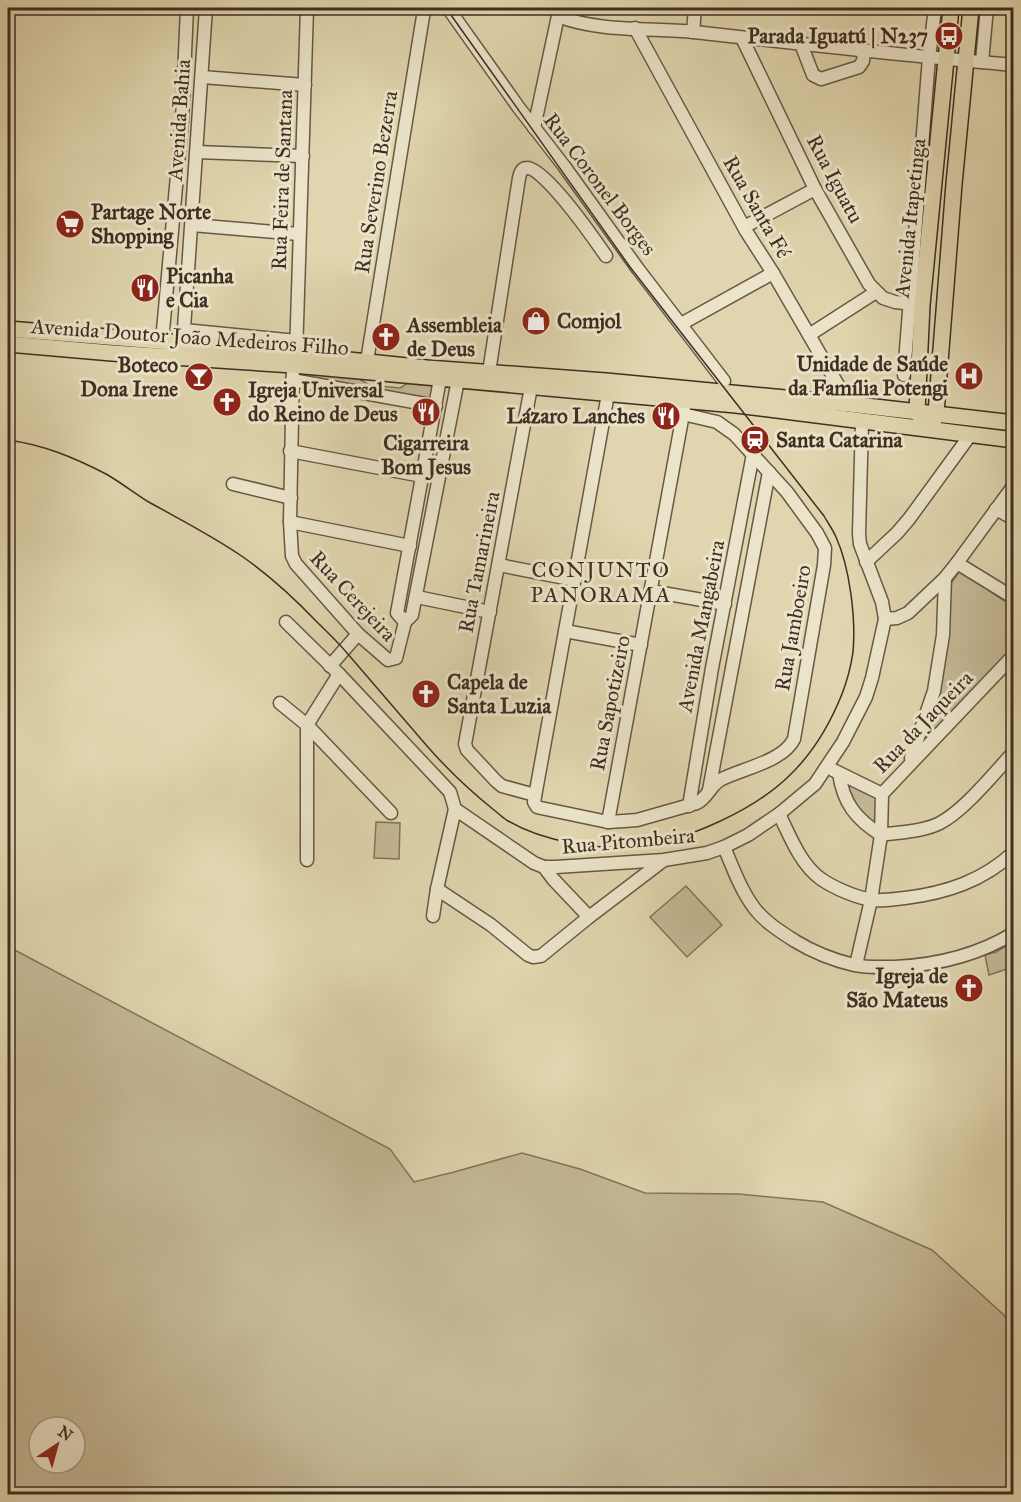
<svg xmlns="http://www.w3.org/2000/svg" width="1021" height="1502" font-family="'IM FELL Great Primer',serif">
	<style>
		.green { fill: #c5b996; stroke: #82745c; stroke-width: 1.5; fill-rule: evenodd }
		.lines { fill: none; stroke-linecap: round; stroke-linejoin: round }
		.minor-casing { stroke: #675845; stroke-width: 15 }
		.major-casing { stroke: #3f2e22; stroke-width: 18 }
		.minor { stroke: #ebe4ca; stroke-width: 12 }
		.major { stroke: #e0d5ae; stroke-width: 15 }
		.tram { stroke: #3f2e22; stroke-width: 1.5 }
		.labels { text-anchor: middle; dominant-baseline: central; stroke-width: 6; stroke-linejoin: round; paint-order: stroke }
		.poi-label { font-size: 21px; font-weight: bold; fill: #3f2e22; stroke: #ebe4ca; text-anchor: start }
		.street-label { font-size: 21px; fill: #3f2e22; stroke: #ebe4ca }
		.neighbourhood-label { font-size: 22px; letter-spacing: 1.5px; fill: #3f2e22; stroke: #ebe4ca }
	</style>
	<rect width="100%" height="100%" fill="#e0d5ae"/>
	<filter id="stains"><feTurbulence type="fractalNoise" baseFrequency=".00333" numOctaves="4"/><feColorMatrix values="0 0 0 0 .2 0 0 0 0 .09 0 0 0 0 .02 0 0 0 .5 -.17"/></filter>
	<radialGradient id="worn" r=".72"><stop offset=".6" stop-color="#630" stop-opacity="0"/><stop offset="1" stop-color="#630" stop-opacity=".3"/></radialGradient>
	<g class="green">
		<path d="M301 373 358 378 369 385 400 388 408 383 432 384 434 385 432 402 300 378Z"/>
		<path d="M960 571 1013 607V650L921 748 940 693 947 621 946 590Z"/>
		<path d="M852 785 867 792 879 801 875 820 871 826 844 787Z"/>
		<path d="M376 822 400 823 399 859 374 858Z"/>
		<path d="M686 886 722 925 687 957 650 917Z"/>
		<path d="M1013 942V967L989 975 985 955 996 952Z"/>
		<path d="M8 943 9 947 390 1149 414 1182 454 1172 522 1153 580 1169 645 1193 739 1194 823 1202 932 1250 1004 1315 1013 1331V1494H8ZM39 1427H75V1463H39Z"/>
	</g>
	<g class="lines">
		<g class="minor-casing">
			<g id="minor">
				<path d="M448 8 519 108 564 166 638 269 724 381"/>
				<path d="M558 16C598 32 651 28 694 32 801 44 907 56 1014 65"/>
				<path d="M635 28 746 231 773 273 849 404"/>
				<path d="M693 32 695 8"/>
				<path d="M742 38 815 189 869 284 883 298 895 302 915 304"/>
				<path d="M801 44 813 75 821 79 859 67 863 61 864 51"/>
				<path d="M982 62 987 8"/>
				<path d="M202 77 305 85"/>
				<path d="M534 128 558 16 564 8"/>
				<path d="M197 152 303 156"/>
				<path d="M192 225 299 234"/>
				<path d="M744 227 815 189"/>
				<path d="M681 324 773 273"/>
				<path d="M184 330 297 341"/>
				<path d="M809 335 876 292"/>
				<path d="M162 342 182 120 187 8"/>
				<path d="M183 343 206 8"/>
				<path d="M296 355 307 8"/>
				<path d="M367 361 424 10"/>
				<path d="M293 365 290 522 292 556 296 564 358 634 388 660 396 658 405 622 412 615 458 380"/>
				<path d="M489 372 519 178C520 173 522 168 527 168 544 167 595 240 606 256"/>
				<path d="M904 375 929 57 935 8"/>
				<path d="M292 380 436 406"/>
				<path d="M531 387 465 744 467 750 496 781 502 786 535 795"/>
				<path d="M608 394 534 802 537 807 541 808 608 822 624 821 637 820 697 803C708 797 710 786 720 780 740 769 783 762 794 739L824 565 825 548 817 533 787 492 734 434 717 422 683 414 685 400"/>
				<path d="M290 451 422 476"/>
				<path d="M233 484 291 498"/>
				<path d="M996 509 1014 519"/>
				<path d="M290 522 410 546"/>
				<path d="M866 562 897 533 909 519 971 434"/>
				<path d="M957 563 1014 598"/>
				<path d="M499 565 575 580"/>
				<path d="M651 591 725 604"/>
				<path d="M417 597 490 612"/>
				<path d="M885 619 897 618 908 613 945 578 957 563 1014 485"/>
				<path d="M286 622 339 674 450 792 455 809 534 863 544 867H556L664 860 707 853 724 847 748 835 779 814 815 784 843 742 866 697 872 678 885 619 882 602 860 544 859 534 862 421"/>
				<path d="M405 622 397 613 440 379"/>
				<path d="M565 631 641 645"/>
				<path d="M330 666 358 634"/>
				<path d="M280 703 307 725 391 813"/>
				<path d="M911 758 934 691 943 635 945 578"/>
				<path d="M833 770 882 794"/>
				<path d="M839 773C843 803 856 819 881 835 900 832 922 832 940 823 965 810 994 773 1014 752"/>
				<path d="M709 790 769 472"/>
				<path d="M689 806 712 668 753 454"/>
				<path d="M779 814C790 836 800 864 821 879 834 888 857 898 873 900 883 901 895 899 905 898 946 893 983 881 1014 852"/>
				<path d="M608 822 683 414"/>
				<path d="M724 847C733 868 741 891 755 909 765 922 781 932 795 941 813 952 833 960 854 965 868 968 882 967 895 967 937 965 978 955 1014 933"/>
				<path d="M307 860V725L339 674"/>
				<path d="M544 867 553 879 589 917"/>
				<path d="M437 889 491 925 528 955 533 957 541 956 589 917 664 860"/>
				<path d="M433 916 437 889 455 809"/>
				<path d="M856 965 871 900 881 835 882 794 1014 655"/>
			</g>
		</g>
		<g class="major-casing">
			<g id="major">
				<path d="M8 329 183 343 427 368 606 381 849 404 1014 423"/>
				<path d="M8 344 112 353 293 365 736 405 1014 440"/>
				<path d="M922 420 917 411 922 305 951 8"/>
				<path d="M932 422 935 418 936 413 954 184 971 8"/>
			</g>
		</g>
		<use href="#minor" class="minor"/>
		<use href="#major" class="major"/>
		<path class="tram" d="M8 440C44 445 73 457 106 474 120 482 133 492 147 501 179 519 213 536 243 557 270 576 294 598 317 622 327 632 338 642 347 653 374 684 400 715 427 746 448 770 469 790 494 810 499 814 503 818 508 821 544 842 599 851 640 846 688 840 754 810 789 776 812 754 830 724 842 694 847 681 851 666 853 652 856 619 850 568 836 537 833 530 828 523 824 516L630 267 446 8"/>
	</g>
	<defs>
		<g id="bus-disc" transform="scale(1.5)"><circle r="9.5" fill="#8f2418" stroke="#ebe4ca"/><path d="M-5-6H5V4H4V6H2V4H-2V6H-4V4H-5ZM-3.5-4V0h7V-4ZM-3.5 1.2v1.5H-2V1.2ZM2 1.2v1.5H3.5V1.2Z" fill="#fff"/></g>
		<g id="supermarket-disc" transform="scale(1.5)"><circle r="9.5" fill="#8f2418" stroke="#ebe4ca"/><path d="M-6-5.5h2.5l.6 2H6L4.5 2H-2.5L-4.4-4H-6ZM-1.5 3.2a1.3 1.3 0 1 0 .1 0ZM3 3.2a1.3 1.3 0 1 0 .1 0Z" fill="#fff"/></g>
		<g id="restaurant-disc" transform="scale(1.5)"><circle r="9.5" fill="#8f2418" stroke="#ebe4ca"/><path d="M-5-6h1v4h1v-4h1v4h1v-4h1v5L-1.5 .5V6h-2V.5L-5-1ZM5-6V6H3V1.5H1.5Q1.5-4 5-6Z" fill="#fff"/></g>
		<g id="shop-disc" transform="scale(1.5)"><circle r="9.5" fill="#8f2418" stroke="#ebe4ca"/><path d="M-5-2.5h2.3a2.7 3.5 0 0 1 5.4 0H5L5.5 6h-11ZM-1.5-2.5h3a1.5 2.3 0 0 0-3 0Z" fill="#fff"/></g>
		<g id="church-disc" transform="scale(1.5)"><circle r="9.5" fill="#8f2418" stroke="#ebe4ca"/><path d="M-1.2-6h2.4v3.5h3.3v2.4h-3.3V6h-2.4V-.1h-3.3v-2.4h3.3Z" fill="#fff"/></g>
		<g id="hospital-disc" transform="scale(1.5)"><circle r="9.5" fill="#8f2418" stroke="#ebe4ca"/><path d="M-5-5h3v3.5h4V-5h3V5h-3V1.5h-4V5h-3Z" fill="#fff"/></g>
		<g id="bar-disc" transform="scale(1.5)"><circle r="9.5" fill="#8f2418" stroke="#ebe4ca"/><path d="M-6-5H6L.8 .8V4.5H3.5V6h-7V4.5H-.8V.8Z" fill="#fff"/></g>
		<g id="station-disc" transform="scale(1.5)"><circle r="9.5" fill="#8f2418" stroke="#ebe4ca"/><path d="M-3-6H3Q5-6 5-4V2Q5 4 3 4L4.5 6H3L1.5 4h-3L-3 6H-4.5L-3 4Q-5 4-5 2V-4Q-5-6-3-6ZM-3.5-4v3h7v-3ZM-3.5 1v1.5H-2V1ZM2 1v1.5H3.5V1Z" fill="#fff"/></g>
	</defs>
	<g fill-rule="evenodd">
		<use href="#bus-disc" x="949" y="36"/>
		<use href="#supermarket-disc" x="70" y="224"/>
		<use href="#restaurant-disc" x="145" y="288"/>
		<use href="#shop-disc" x="536" y="321"/>
		<use href="#church-disc" x="386" y="337"/>
		<use href="#hospital-disc" x="969" y="376"/>
		<use href="#bar-disc" x="199" y="377"/>
		<use href="#church-disc" x="227" y="402"/>
		<use href="#restaurant-disc" x="426" y="412"/>
		<use href="#restaurant-disc" x="666" y="416"/>
		<use href="#station-disc" x="755" y="440"/>
		<use href="#church-disc" x="426" y="694"/>
		<use href="#church-disc" x="969" y="988"/>
	</g>
	<g class="labels">
		<g class="poi-label">
			<text x="928" y="36" text-anchor="end">Parada Iguatú | N237</text>
			<text x="91" y="212">Partage Norte<tspan x="91" dy="24">Shopping</tspan></text>
			<text x="166" y="276">Picanha<tspan x="166" dy="24">e Cia</tspan></text>
			<text x="557" y="321">Comjol</text>
			<text x="407" y="325">Assembleia<tspan x="407" dy="24">de Deus</tspan></text>
			<text x="948" y="364" text-anchor="end">Unidade de Saúde<tspan x="948" dy="24">da Família Potengi</tspan></text>
			<text x="178" y="365" text-anchor="end">Boteco<tspan x="178" dy="24">Dona Irene</tspan></text>
			<text x="248" y="390">Igreja Universal<tspan x="248" dy="24">do Reino de Deus</tspan></text>
			<text x="645" y="416" text-anchor="end">Lázaro Lanches</text>
			<text x="776" y="440">Santa Catarina</text>
			<text x="426" y="443" text-anchor="middle">Cigarreira<tspan x="426" dy="24">Bom Jesus</tspan></text>
			<text x="447" y="682">Capela de<tspan x="447" dy="24">Santa Luzia</tspan></text>
			<text x="948" y="976" text-anchor="end">Igreja de<tspan x="948" dy="24">São Mateus</tspan></text>
		</g>
		<g class="street-label">
			<text transform="translate(179 120) rotate(-86)">Avenida Bahia</text>
			<text transform="translate(835 179) rotate(62)">Rua Iguatu</text>
			<text transform="translate(282 180) rotate(-88)">Rua Feira de Santana</text>
			<text transform="translate(376 182) rotate(-81)">Rua Severino Bezerra</text>
			<text transform="translate(600 184) rotate(53)">Rua Coronel Borges</text>
			<text transform="translate(757 207) rotate(60)">Rua Santa Fé</text>
			<text transform="translate(910 218) rotate(-84)">Avenida Itapetinga</text>
			<text transform="translate(190 337) rotate(4)">Avenida Doutor João Medeiros Filho</text>
			<text transform="translate(479 562) rotate(-79)">Rua Tamarineira</text>
			<text transform="translate(353 596) rotate(47)">Rua Cerejeira</text>
			<text transform="translate(701 626) rotate(-79)">Avenida Mangabeira</text>
			<text transform="translate(793 628) rotate(-80)">Rua Jamboeiro</text>
			<text transform="translate(610 703) rotate(-79)">Rua Sapotizeiro</text>
			<text transform="translate(923 722) rotate(-46)">Rua da Jaqueira</text>
			<text transform="translate(628 841) rotate(-5)">Rua Pitombeira</text>
		</g>
		<g class="neighbourhood-label">
			<text x="601" y="569">CONJUNTO<tspan x="601" dy="25">PANORAMA</tspan></text>
		</g>
	</g>
	<rect width="1021" height="1502" fill="none" stroke="#e0d5ae" stroke-width="30"/>
	<rect x="9" y="9" width="1003" height="1484" fill="none" stroke="#3f2e22" stroke-width="3"/>
	<rect x="15" y="15" width="991" height="1472" fill="none" stroke="#3f2e22" stroke-width="1.5"/>
	<g transform="translate(57 1445) rotate(36)"><circle r="28" fill="#ebe4ca" stroke="#a69b87" stroke-width="1.5"/>
	<path d="M0-4.5L10 22L0 15L-10 22Z" fill="#8f2418"/>
	<text y="-9" font-size="16" font-weight="bold" text-anchor="middle" fill="#3f2e22">N</text>
	</g>
	<rect width="100%" height="100%" filter="url(#stains)"/>
	<rect width="100%" height="100%" fill="url(#worn)"/>
</svg>
